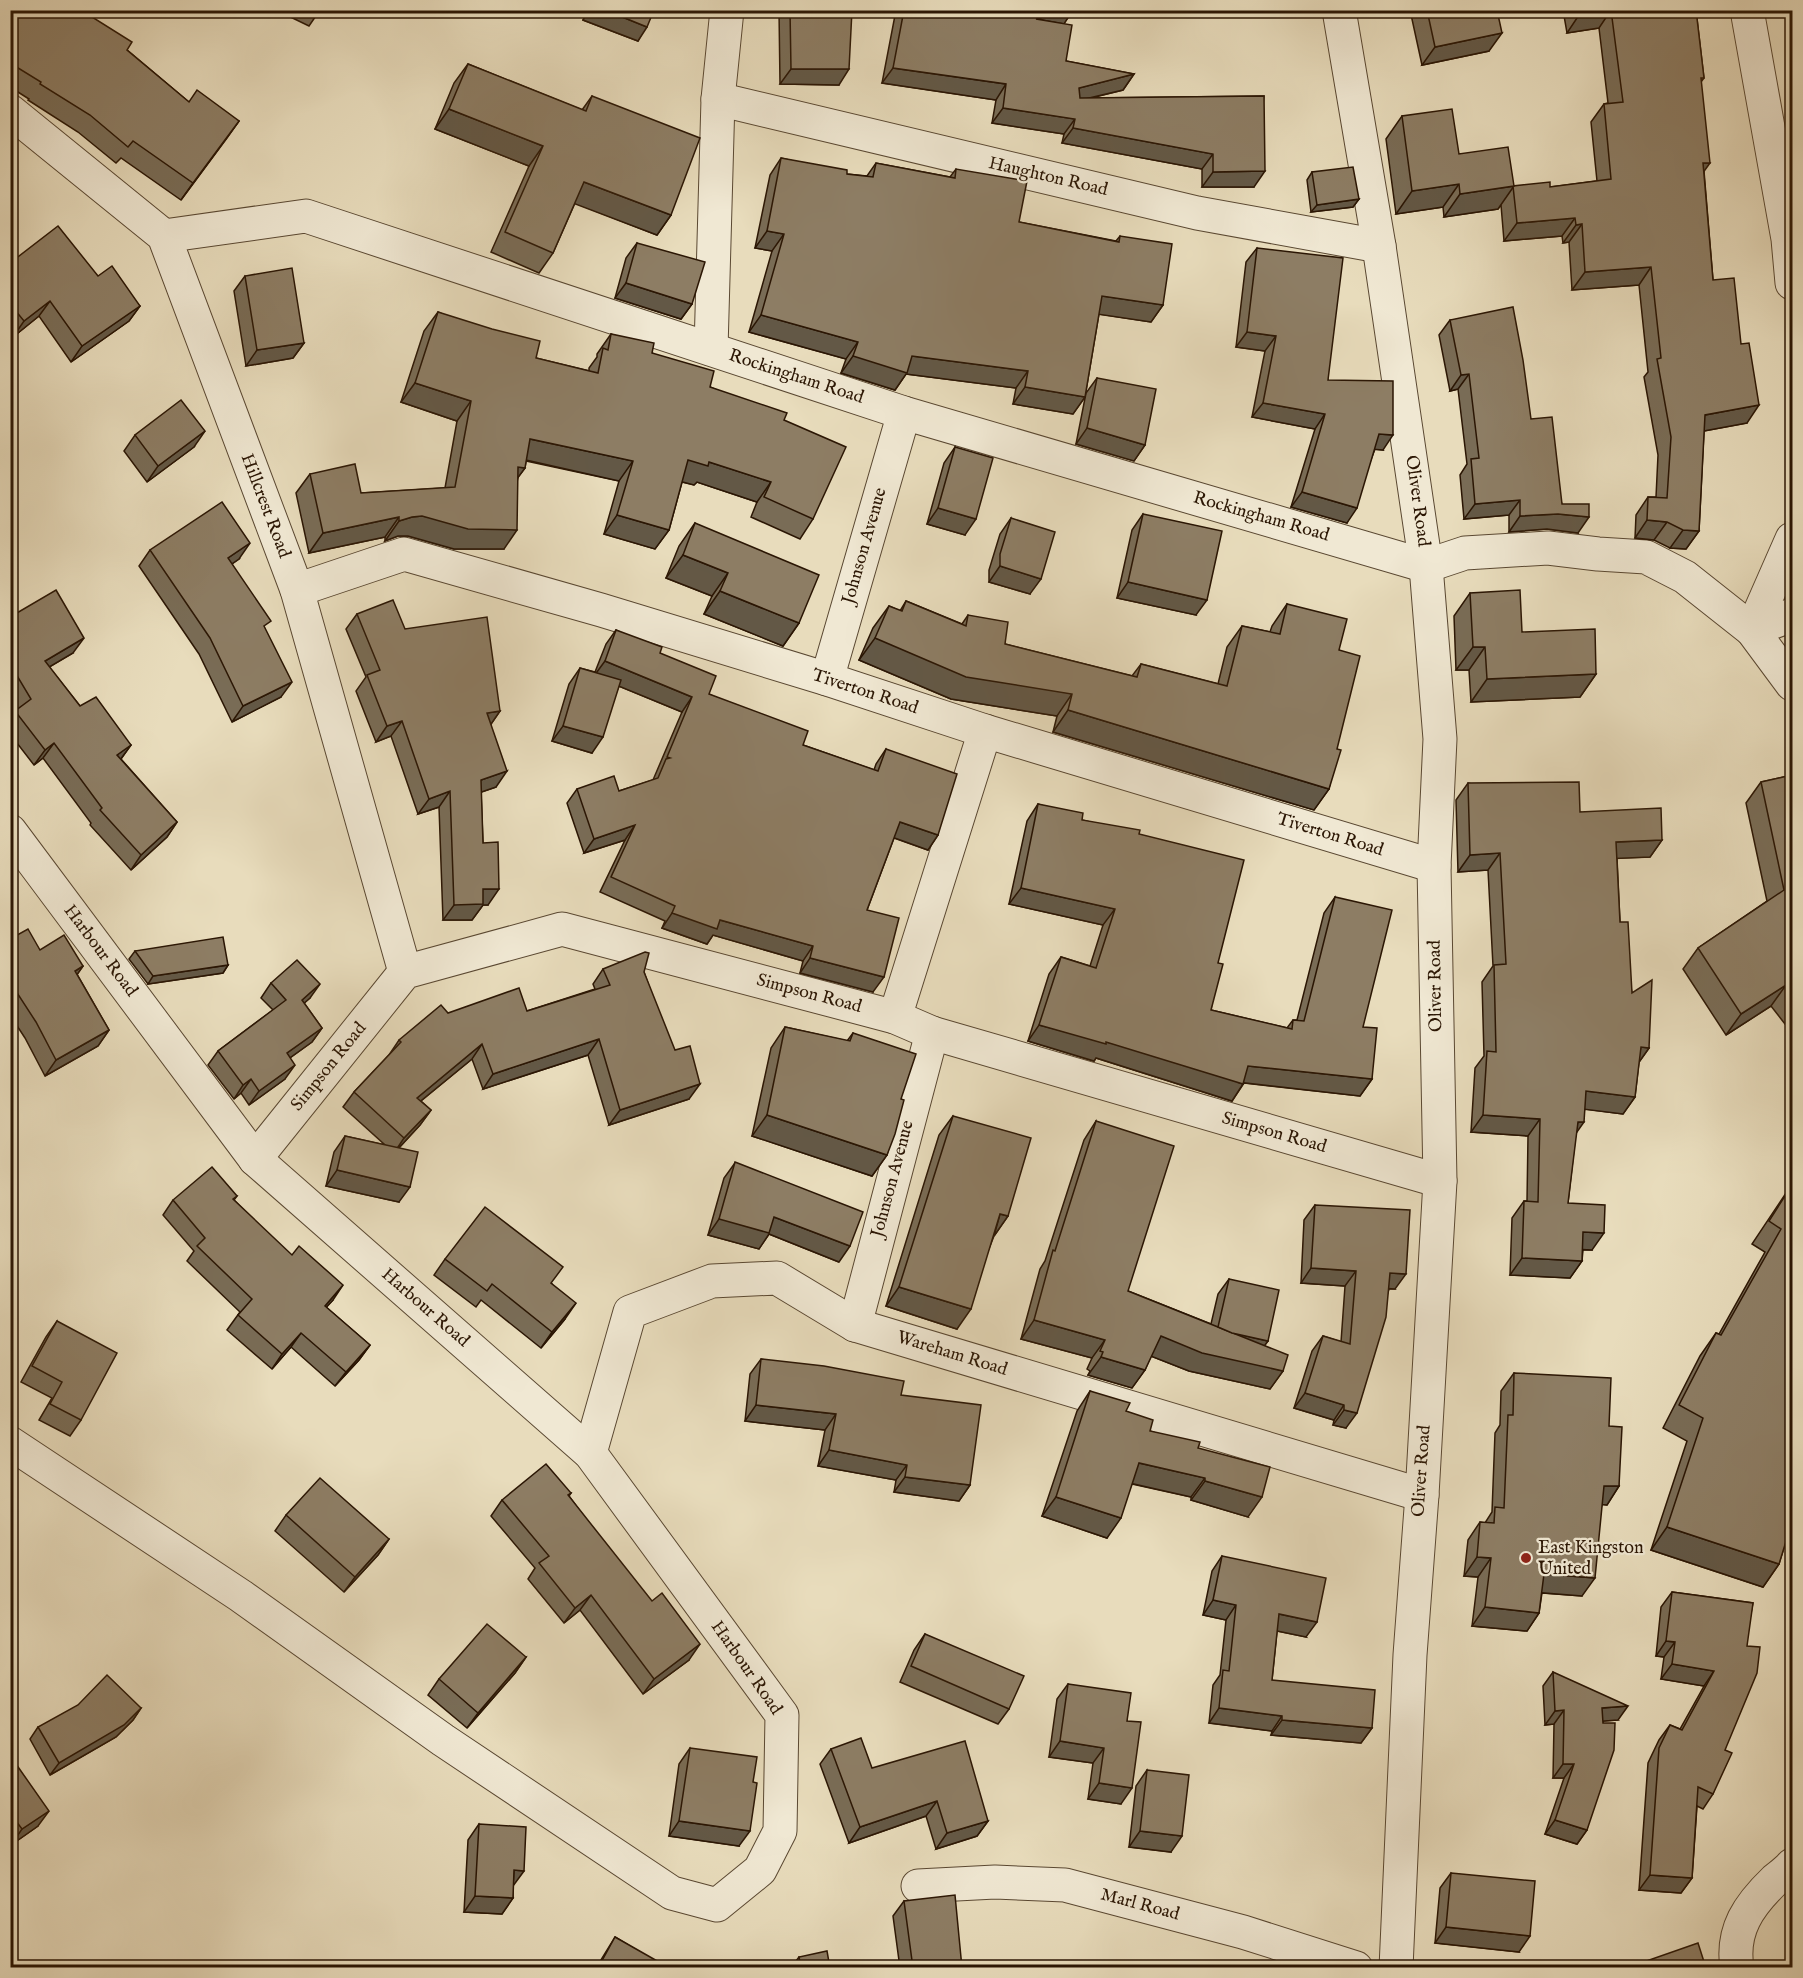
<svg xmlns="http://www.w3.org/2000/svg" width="1803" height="1978" font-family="'IM FELL English',serif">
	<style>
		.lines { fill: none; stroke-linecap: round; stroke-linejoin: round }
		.minor-casing { stroke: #5a4832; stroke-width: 35 }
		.minor { stroke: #f0e8d3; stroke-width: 33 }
		.wall { fill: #796c56; stroke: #2b1604; stroke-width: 1.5 }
		.shaded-wall { fill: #635846; stroke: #2b1604; stroke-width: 1.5 }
		.building { fill: #8d7d64; stroke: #2b1604; stroke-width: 1.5 }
		.poi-dot { fill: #8f2418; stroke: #f0e8d3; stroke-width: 2 }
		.labels { text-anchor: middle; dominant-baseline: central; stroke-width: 4.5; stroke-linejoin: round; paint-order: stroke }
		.street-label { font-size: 18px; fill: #2b1604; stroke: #f0e8d3 }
		.poi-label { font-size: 18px; fill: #2b1604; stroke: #f0e8d3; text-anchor: start }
	</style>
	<rect width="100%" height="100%" fill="#e8dcbc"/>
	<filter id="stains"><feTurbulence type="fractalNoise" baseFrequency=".00333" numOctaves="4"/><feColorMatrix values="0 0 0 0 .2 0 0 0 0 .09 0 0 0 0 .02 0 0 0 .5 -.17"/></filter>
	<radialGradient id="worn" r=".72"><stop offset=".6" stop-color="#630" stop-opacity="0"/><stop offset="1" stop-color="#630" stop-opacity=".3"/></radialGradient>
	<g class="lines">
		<g class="minor-casing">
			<g id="minor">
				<path d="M1339 10 1379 246 1426 566 1440 739 1434 866 1440 1181 1422 1495 1410 1655 1396 1968"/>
				<path d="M1747 10 1788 239 1792 283"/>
				<path d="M718 99 1197 213 1379 246"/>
				<path d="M10 111 164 236 297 590 405 972"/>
				<path d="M164 236 306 216 904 413 1426 566 1465 553 1548 548 1598 554 1646 557 1685 577 1752 630 1792 684"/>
				<path d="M711 349 718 99 727 10"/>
				<path d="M297 590 404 554 601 610 827 679 985 731 1434 866"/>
				<path d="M1752 630 1792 539"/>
				<path d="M1752 630 1792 615"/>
				<path d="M827 679 904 413"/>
				<path d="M10 831 255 1159 590 1453 782 1715 780 1831 760 1870 717 1905 672 1893 443 1740 241 1596 10 1443"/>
				<path d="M895 1017 985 731"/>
				<path d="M255 1159 405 972 562 929 895 1017 932 1033 1440 1181"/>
				<path d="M855 1325 932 1033"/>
				<path d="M590 1453 630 1312 712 1281 777 1278 855 1325 1422 1495"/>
				<path d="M918 1886 995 1882 1065 1885 1243 1932 1356 1968"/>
				<path d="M1737 1968C1731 1930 1749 1905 1775 1880 1781 1875 1787 1871 1792 1865"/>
			</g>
		</g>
		<use href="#minor" class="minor"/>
	</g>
	<g class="wall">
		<path d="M10 10 127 50 189 102 239 121 181 200 121 158 116 163 78 132 28 100 29 99 10 87Z"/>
		<path d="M276 10H320L309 26Z"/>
		<path d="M587 10H654L638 41 583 20Z"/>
		<path d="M779 10H851L839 85 780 84Z"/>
		<path d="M896 10H1073L1064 23 1066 61 1134 74 1123 90 1091 98 1264 96 1254 187H1202V169L1062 143 1064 134 992 123 996 100 882 83Z"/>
		<path d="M1410 10H1497L1489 51 1422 65Z"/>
		<path d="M1563 10H1696L1704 78 1701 82 1704 171 1713 280 1747 423 1704 431 1699 531 1686 549 1670 548 1654 540 1635 538 1636 515 1648 497H1656L1658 455 1644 377 1648 372 1639 285 1572 290 1569 242 1563 243 1562 236 1504 241 1501 205 1498 209 1444 217 1443 207 1396 214 1386 139 1402 116 1459 154 1514 186 1550 187 1597 181 1591 122 1604 104 1608 103 1599 28 1567 33Z"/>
		<path d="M468 64 582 110 592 96 671 215 657 235 575 203 553 253 539 273 491 252 529 166 435 129 454 83Z"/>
		<path d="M781 158 847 174 867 176 876 163 950 177 956 169 1019 222 1116 241 1120 236 1163 305 1151 322 1099 314 1085 397 1073 414 1013 404 1016 388 906 374 895 390 841 373 846 359 749 332 772 251 755 248 770 175Z"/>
		<path d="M1312 172 1359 199 1353 207 1311 212 1307 180Z"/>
		<path d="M637 243 692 304 681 319 615 298 626 258Z"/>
		<path d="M1257 248 1328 380 1383 450 1375 449 1347 523 1291 507 1315 429 1252 417 1265 351 1236 347 1246 262Z"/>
		<path d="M10 263 98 276 140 306 129 321 71 362 39 316 13 337 10 334Z"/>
		<path d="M245 276 304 343 293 358 246 366 234 291Z"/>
		<path d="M438 312 536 358 589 371V368L597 357V354L611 334 652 353 710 387 784 420 813 519 800 539 751 517 757 502 697 482 694 485 682 482 669 530 655 549 604 534 619 481 526 461 525 468 518 477 504 549H454L408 536H398L385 541V537L309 553 296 493 310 474 361 493 445 488 457 421 401 402 424 331Z"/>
		<path d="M1450 320 1531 419 1562 504 1578 533 1547 529 1509 532V515L1464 519 1460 475 1467 464 1458 389 1450 391 1439 335Z"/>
		<path d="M1097 378 1145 445 1134 461 1076 444 1086 393Z"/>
		<path d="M135 435 194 447 147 482 124 451Z"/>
		<path d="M955 447 965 535 927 524 944 463Z"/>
		<path d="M1143 514 1196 615 1117 598 1132 530Z"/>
		<path d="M1011 518 1030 594 989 582V570L1000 534Z"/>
		<path d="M695 523 799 623 783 646 704 614 712 596 666 578 679 546Z"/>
		<path d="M150 550 239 559 232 564 265 629 281 697 232 722 199 654 139 566Z"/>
		<path d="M1470 593 1522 632 1596 674 1580 697 1471 702 1469 670H1456L1454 616Z"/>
		<path d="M906 601 962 624 968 615 1005 644 1132 676 1141 664 1218 684 1227 647 1242 626 1270 632 1272 626 1287 604 1339 650 1337 749 1329 789 1314 810 1053 732 1057 716 951 699 859 660 873 628 889 606 900 611Z"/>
		<path d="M357 614 405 629 500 711 491 724 496 787 481 792 483 843 488 905H483L472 920H443L439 807 418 814 391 736 376 742 356 691 366 677 346 629Z"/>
		<path d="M10 617 73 653 49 667 80 706 131 745 121 759 177 822 167 837 131 870 90 825 91 823 43 758 34 765 10 734V718L18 709 10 697Z"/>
		<path d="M616 630 660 653 709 694 803 745 874 770 876 764 886 749 938 835 928 850 894 838 867 910 873 992 800 973 803 961 713 935 707 944 662 928 665 921 600 892 625 840 584 853 567 803 577 789 619 791 653 780 682 712 619 686 592 753 552 741 569 684 580 668 595 672 606 644Z"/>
		<path d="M1792 775V1033L1771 1006 1726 1035 1683 969 1698 948 1767 901 1746 803 1761 782Z"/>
		<path d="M1468 783 1580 812 1662 840 1650 857 1617 858 1620 922 1632 993 1649 1048 1639 1062 1635 1097 1623 1114 1585 1109 1576 1132 1568 1203 1592 1250H1583L1582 1261 1570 1278 1510 1275 1512 1218 1524 1201H1527L1528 1136 1471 1132 1475 1068 1484 1056 1482 982 1493 966 1488 870 1458 872 1456 800Z"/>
		<path d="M1038 804 1082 820 1139 834 1218 963 1211 1010 1287 1028 1293 1020H1297L1324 913 1335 897 1363 1027 1372 1079 1360 1096 1244 1083 1232 1101 1096 1058 1094 1061 1028 1041 1049 974 1061 957 1090 966 1103 925 1009 904 1027 821Z"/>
		<path d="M10 939 83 966 77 974 109 1030 98 1046 45 1076 25 1038 10 1015Z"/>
		<path d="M135 951 228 965 223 973 148 984 129 959Z"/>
		<path d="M603 969 644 972 689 1099 609 1125 588 1055 483 1089 472 1059 421 1101 431 1110 420 1125 399 1148V1202L326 1186 334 1152 345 1136 385 1145 343 1107 354 1092 389 1055 399 1040 448 1013 527 1011 595 989 593 984Z"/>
		<path d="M271 983 310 998 304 1003 322 1028 312 1042 290 1058 285 1079 249 1105 241 1093 234 1099 208 1065 218 1051 273 1010 261 998Z"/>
		<path d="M785 1027 847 1041 853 1033 901 1099 887 1155 872 1176 752 1136 771 1048Z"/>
		<path d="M953 1116 1008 1216 994 1236 957 1329 886 1306 939 1135Z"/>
		<path d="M1096 1121 1128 1291 1211 1324 1218 1294 1229 1279 1268 1341 1264 1346 1283 1371 1270 1389 1189 1371 1151 1356 1145 1370 1132 1388 1088 1375 1090 1371 1087 1369 1092 1358 1021 1339 1040 1269 1045 1261 1084 1140Z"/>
		<path d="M735 1163 839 1262 769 1234 759 1249 708 1235 724 1178Z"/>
		<path d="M1792 1184V1522L1779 1564 1763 1587 1651 1550 1687 1441 1663 1428 1700 1356 1716 1333 1719 1334 1765 1252 1752 1244Z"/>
		<path d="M237 1196 234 1200 333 1300 326 1307 370 1345 359 1360 335 1386 291 1347 272 1369 227 1330 240 1312 187 1261 194 1251 163 1215 173 1200Z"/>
		<path d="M1315 1205 1395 1289H1389L1346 1428 1333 1425 1334 1420 1294 1408 1312 1351 1323 1336 1341 1342 1345 1286 1301 1283 1304 1220Z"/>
		<path d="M445 1259 552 1284 565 1319 541 1348 481 1300 476 1307 434 1275Z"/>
		<path d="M57 1321 81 1420 70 1436 39 1420 52 1398 21 1382 46 1337Z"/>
		<path d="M761 1359 901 1395 970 1485 959 1501 894 1492 896 1480 818 1466 825 1430 745 1421 750 1374Z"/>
		<path d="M1514 1373 1609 1426 1619 1486 1607 1505 1602 1504 1582 1596 1542 1593 1539 1613 1527 1631 1472 1626 1478 1577 1464 1576 1468 1540 1480 1522 1485 1523 1492 1512 1495 1433 1500 1425 1501 1391Z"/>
		<path d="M1090 1391 1126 1411 1150 1431 1198 1448 1248 1517 1191 1500V1497L1132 1484 1107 1538 1042 1516 1077 1411Z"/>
		<path d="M571 1493 569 1496 689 1660 643 1694 580 1610 564 1623 528 1579 535 1568 491 1516 502 1500Z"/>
		<path d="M286 1515 389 1539 378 1555 344 1592 275 1531Z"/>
		<path d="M1222 1556 1306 1637 1277 1631 1272 1680 1372 1728 1361 1743 1271 1735 1272 1731 1209 1723 1213 1685 1220 1675 1226 1620 1203 1615 1212 1571Z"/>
		<path d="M1672 1592 1753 1603 1725 1750 1713 1794 1703 1809 1697 1806 1692 1878 1681 1893 1639 1890 1648 1763 1659 1740 1670 1725 1680 1729 1704 1686 1661 1679 1664 1657 1656 1656 1661 1607Z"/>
		<path d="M925 1634 1009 1709 998 1724 900 1682 914 1650Z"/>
		<path d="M526 1657 515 1673 467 1728 428 1695 439 1679Z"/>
		<path d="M1553 1672 1618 1720 1603 1721 1587 1830 1577 1844 1545 1834 1564 1778H1553L1554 1724 1545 1725 1543 1686Z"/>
		<path d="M1068 1684 1127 1721 1121 1804 1088 1799 1093 1763 1049 1757 1057 1699Z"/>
		<path d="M141 1708 133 1720 116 1737 50 1775 30 1739 38 1727Z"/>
		<path d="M690 1748 739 1846 669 1836 679 1764Z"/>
		<path d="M831 1749 872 1768 988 1821 977 1836 936 1849 926 1816 849 1843 820 1764Z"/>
		<path d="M10 1768 38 1826 11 1845 10 1844Z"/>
		<path d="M1147 1770 1171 1852 1129 1847 1136 1786Z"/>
		<path d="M479 1824 513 1886V1898L502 1914 464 1912 468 1840Z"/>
		<path d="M1451 1873 1519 1952 1435 1943 1440 1888Z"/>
		<path d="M904 1901 962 1968H900L893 1916Z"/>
		<path d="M615 1937 666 1968H596Z"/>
		<path d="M799 1957 830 1968H791Z"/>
	</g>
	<g class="shaded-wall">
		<path d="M589 10H605L647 27 638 41 583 20Z"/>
		<path d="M1068 10H1073L1064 24 1036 19Z"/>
		<path d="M1253 10H1294L1251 14Z"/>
		<path d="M1611 10 1599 28 1567 33 1579 15Z"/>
		<path d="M1502 33 1489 51 1422 65 1435 47Z"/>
		<path d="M893 68 1006 84 996 100 882 83Z"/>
		<path d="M791 69H849L839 85 780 84Z"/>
		<path d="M1134 74 1123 90 1068 103 1079 88Z"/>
		<path d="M1003 108 1075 119 1064 134 992 123Z"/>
		<path d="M449 109 543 146 529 166 435 129Z"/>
		<path d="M239 121 227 138 181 200 193 183Z"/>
		<path d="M1073 128 1213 154 1202 169 1062 143Z"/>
		<path d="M1703 163H1710L1697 181Z"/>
		<path d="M1265 171 1254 187H1202L1213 172Z"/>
		<path d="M584 182 671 215 657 235 570 202Z"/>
		<path d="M1459 184 1443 207 1396 214 1412 191Z"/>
		<path d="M1514 186 1498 209 1444 217 1460 194Z"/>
		<path d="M1359 199 1353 207 1311 212 1317 205Z"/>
		<path d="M1575 218 1562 236 1504 241 1517 223Z"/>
		<path d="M1582 224 1569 242 1563 243 1576 225Z"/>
		<path d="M767 231 784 234 772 251 755 248Z"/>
		<path d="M1651 267 1639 285 1572 290 1585 272Z"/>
		<path d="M626 283 692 304 681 319 615 298Z"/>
		<path d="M1102 296 1163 305 1151 322 1090 313Z"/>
		<path d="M50 301 39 316 13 337 24 321Z"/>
		<path d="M140 306 129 321 71 362 82 346Z"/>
		<path d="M761 315 858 342 846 359 749 332Z"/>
		<path d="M1247 332 1276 336 1265 351 1236 347Z"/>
		<path d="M304 343 293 358 246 366 257 350Z"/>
		<path d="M853 356H912L1028 371 1016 388 906 374 895 390 841 373Z"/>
		<path d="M1469 374 1458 389 1450 391 1461 375Z"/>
		<path d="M415 383 471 401 457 421 401 402Z"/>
		<path d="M1025 387 1085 397 1073 414 1013 404Z"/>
		<path d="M1263 403 1325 414 1315 429 1252 417Z"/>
		<path d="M1759 405 1747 423 1693 433 1705 415Z"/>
		<path d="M1087 428 1145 445 1134 461 1076 444Z"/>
		<path d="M205 431 194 447 147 482 158 466Z"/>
		<path d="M1379 434 1393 435 1383 450 1369 449Z"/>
		<path d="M530 439 633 461 619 481 517 458Z"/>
		<path d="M688 460 709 462 771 482 757 502 697 482 694 485 675 480Z"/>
		<path d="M518 467 525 468 511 487Z"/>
		<path d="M1302 492 1357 508 1347 523 1291 507Z"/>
		<path d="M1520 500 1509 515 1464 519 1475 504Z"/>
		<path d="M938 508 976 519 965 535 927 524Z"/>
		<path d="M1558 514 1589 517 1578 533 1547 529 1509 532 1520 516Z"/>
		<path d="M617 515 669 530 655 549 604 534Z"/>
		<path d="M422 516 517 530 504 549H454L408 536H398L385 541 399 521 412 517Z"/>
		<path d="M399 517 385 537 309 553 323 533Z"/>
		<path d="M1647 520 1667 522 1654 540 1635 538Z"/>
		<path d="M1683 530 1699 531 1686 549 1670 548Z"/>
		<path d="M250 543 239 559 217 574 228 558Z"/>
		<path d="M683 555 728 573 712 596 666 578Z"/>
		<path d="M1000 566 1041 579 1030 594 989 582Z"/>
		<path d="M1128 582 1207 600 1196 615 1117 598Z"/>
		<path d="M720 591 799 623 783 646 704 614Z"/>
		<path d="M84 638 73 653 34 676 45 661Z"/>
		<path d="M875 638 1072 694 1057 716 951 699 859 660Z"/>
		<path d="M1473 647H1485L1469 670H1456Z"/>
		<path d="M605 661 692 697 682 712 594 676Z"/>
		<path d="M1596 674 1580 697 1471 702 1487 679Z"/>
		<path d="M292 682 281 697 232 722 243 706Z"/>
		<path d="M1068 710 1329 789 1314 810 1053 732Z"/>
		<path d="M500 711 489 727 487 713Z"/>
		<path d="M402 721 391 736 376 742 387 726Z"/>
		<path d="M563 726 603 737 592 753 552 741Z"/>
		<path d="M54 743 43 758 34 765 45 750Z"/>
		<path d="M131 745 120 760 117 755Z"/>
		<path d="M507 771 496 787 470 796 481 780Z"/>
		<path d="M450 791 439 807 418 814 429 799Z"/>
		<path d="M177 822 167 837 131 870 141 855Z"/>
		<path d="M900 822 938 835 928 850 889 836Z"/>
		<path d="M635 825 625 840 584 853 594 839Z"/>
		<path d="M1662 840 1650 857 1604 859 1616 842Z"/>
		<path d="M1500 853 1488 870 1458 872 1470 855Z"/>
		<path d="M1021 888 1115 909 1103 925 1009 904Z"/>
		<path d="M483 889H499L488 905H483L472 920H443L454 905Z"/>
		<path d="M672 913 720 920 813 946 803 961 713 935 707 944 662 928Z"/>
		<path d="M810 958 884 977 873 992 800 973Z"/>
		<path d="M228 965 223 973 148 984 153 976Z"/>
		<path d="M83 966 72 982 75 971Z"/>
		<path d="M320 984 310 998 292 1014 302 1000Z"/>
		<path d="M1786 985 1771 1006 1726 1035 1741 1014Z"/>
		<path d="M1039 1025 1106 1042 1248 1066 1372 1079 1360 1096 1237 1082 1243 1084 1232 1101 1096 1058 1094 1061 1028 1041Z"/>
		<path d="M322 1028 312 1042 277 1067 287 1053Z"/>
		<path d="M109 1030 98 1046 45 1076 56 1060Z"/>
		<path d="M599 1039 588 1055 483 1089 493 1074Z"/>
		<path d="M482 1044 472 1059 406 1113 417 1098Z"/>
		<path d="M1641 1047 1649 1048 1637 1065Z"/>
		<path d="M295 1065 285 1079 249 1105 259 1091Z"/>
		<path d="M251 1079 241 1093 234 1099 243 1085Z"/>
		<path d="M700 1084 689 1099 609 1125 620 1110Z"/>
		<path d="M1586 1091 1635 1097 1623 1114 1574 1108Z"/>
		<path d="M431 1110 420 1125 394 1153 404 1138Z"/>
		<path d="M767 1115 887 1155 872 1176 752 1136Z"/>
		<path d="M1483 1115 1540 1119 1528 1136 1471 1132Z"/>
		<path d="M1578 1122H1584L1572 1139Z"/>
		<path d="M337 1170 410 1187 399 1202 326 1186Z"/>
		<path d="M1000 1214 1008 1216 994 1236Z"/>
		<path d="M774 1217 850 1246 839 1262 769 1234 759 1249 708 1235 719 1219Z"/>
		<path d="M1583 1232 1604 1233 1592 1250 1571 1249Z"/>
		<path d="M1522 1258 1582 1261 1570 1278 1510 1275Z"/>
		<path d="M1311 1268 1356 1271 1345 1286 1301 1283Z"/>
		<path d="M1390 1273 1406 1274 1395 1289 1380 1288Z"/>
		<path d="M343 1285 333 1300 314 1321 325 1306Z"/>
		<path d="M899 1287 971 1309 957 1329 886 1306Z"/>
		<path d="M576 1303 565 1319 541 1348 552 1332Z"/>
		<path d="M1034 1320 1105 1340 1092 1358 1021 1339Z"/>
		<path d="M1217 1329 1268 1341 1257 1356Z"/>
		<path d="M301 1333 291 1347 272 1369 282 1354Z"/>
		<path d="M1161 1336 1283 1371 1270 1389 1189 1371 1148 1355Z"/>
		<path d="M370 1345 359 1360 335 1386 346 1372Z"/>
		<path d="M1101 1357 1145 1370 1132 1388 1088 1375Z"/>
		<path d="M1305 1393 1344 1405 1334 1420 1294 1408Z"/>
		<path d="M756 1405 836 1414 825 1430 745 1421Z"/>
		<path d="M1344 1410 1357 1413 1346 1428 1333 1425Z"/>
		<path d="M829 1450 907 1465 896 1480 818 1466Z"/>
		<path d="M1139 1463 1205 1478 1191 1497 1125 1482Z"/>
		<path d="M905 1477 970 1485 959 1501 894 1492Z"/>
		<path d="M1205 1481 1262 1497 1248 1517 1191 1500Z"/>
		<path d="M1604 1486H1619L1607 1505 1591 1504Z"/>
		<path d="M1056 1497 1121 1518 1107 1538 1042 1516Z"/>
		<path d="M1667 1527 1779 1564 1763 1587 1651 1550Z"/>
		<path d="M389 1539 378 1555 344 1592 355 1577Z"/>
		<path d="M1477 1557 1491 1558 1478 1577 1464 1576Z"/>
		<path d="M1544 1574 1595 1578 1582 1596 1532 1592Z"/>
		<path d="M591 1595 580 1610 564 1623 575 1608Z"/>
		<path d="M1213 1600 1236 1605 1226 1620 1203 1615Z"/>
		<path d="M1485 1607 1539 1613 1527 1631 1472 1626Z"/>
		<path d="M1279 1614 1317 1622 1306 1637 1268 1629Z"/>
		<path d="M1666 1641 1675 1642 1664 1657 1656 1656Z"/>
		<path d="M700 1644 689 1660 643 1694 654 1679Z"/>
		<path d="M526 1657 515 1673 467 1728 478 1713Z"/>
		<path d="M1672 1664 1714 1671 1704 1686 1661 1679Z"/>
		<path d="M1628 1706 1618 1720 1592 1722 1602 1708Z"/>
		<path d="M141 1708 133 1720 116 1737 50 1775 59 1763Z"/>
		<path d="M1219 1708 1282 1716 1272 1731 1209 1723Z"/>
		<path d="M1564 1710 1554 1724 1545 1725 1555 1711Z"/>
		<path d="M1282 1720 1372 1728 1361 1743 1271 1735Z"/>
		<path d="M1060 1741 1104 1748 1093 1763 1049 1757Z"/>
		<path d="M1563 1764H1574L1564 1778H1553Z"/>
		<path d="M1099 1783 1132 1788 1121 1804 1088 1799Z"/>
		<path d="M937 1801 926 1816 849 1843 860 1827Z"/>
		<path d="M49 1811 38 1826 11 1845 22 1829Z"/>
		<path d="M1555 1820 1587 1830 1577 1844 1545 1834Z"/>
		<path d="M679 1821 750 1831 739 1846 669 1836Z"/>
		<path d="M988 1821 977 1836 936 1849 947 1833Z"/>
		<path d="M1140 1831 1182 1836 1171 1852 1129 1847Z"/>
		<path d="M514 1870 524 1871 513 1886Z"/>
		<path d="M1650 1875 1692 1878 1681 1893 1639 1890Z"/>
		<path d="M475 1896 513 1898 502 1914 464 1912Z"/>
		<path d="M1446 1927 1530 1936 1519 1952 1435 1943Z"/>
	</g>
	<g class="building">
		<path d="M10 10H81L132 42 127 50 189 102 197 90 239 121 193 183 133 141 128 147 90 115 40 84 41 82 10 63Z"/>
		<path d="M605 10H654L647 27Z"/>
		<path d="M790 10H852L849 69H791Z"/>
		<path d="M904 10H1068L1036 19 1072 25 1066 61 1134 74 1079 88 1080 98 1264 96 1265 171 1213 172V154L1073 128 1075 119 1003 108 1006 84 893 68Z"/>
		<path d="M1427 10H1497L1502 33 1435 47Z"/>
		<path d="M1579 10H1608L1579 15Z"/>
		<path d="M1611 10H1696L1704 78H1701L1710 163H1703L1713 280 1734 278 1741 344 1749 343 1759 405 1705 415 1699 531 1683 530 1667 522 1647 520 1648 497 1667 498 1671 437 1657 359 1661 358 1651 267 1585 272 1582 224 1576 225 1575 218 1517 223 1513 186 1550 182V187L1611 179 1604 104 1623 102Z"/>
		<path d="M468 64 586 111 592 96 700 138 671 215 584 182 553 253 505 232 543 146 449 109Z"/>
		<path d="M1452 109 1459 154 1508 147 1514 186 1460 194 1459 184 1412 191 1402 116Z"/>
		<path d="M781 158 847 170V174L873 177 876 163 955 178 956 169 1027 181 1019 222 1119 242 1120 236 1172 244 1163 305 1102 296 1085 397 1025 387 1028 371 912 356 907 373 853 356 858 342 761 315 784 234 767 231Z"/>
		<path d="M1353 167 1359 199 1317 205 1312 172Z"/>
		<path d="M58 226 98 276 112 266 140 306 82 346 50 301 24 321 10 304V263Z"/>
		<path d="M637 243 705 262 692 304 626 283Z"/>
		<path d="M1257 248 1343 258 1328 380 1393 381V435L1379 434 1357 508 1302 492 1325 414 1263 403 1276 336 1247 332Z"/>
		<path d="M292 268 304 343 257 350 245 276Z"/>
		<path d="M1513 307 1523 360 1531 419 1552 417 1562 504H1589V517L1558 514 1520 516V500L1475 504 1471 459 1479 458 1469 374 1461 375 1450 320Z"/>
		<path d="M438 312 492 329 540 341 536 358 598 373 603 348 608 350 611 334 654 343 652 353 714 371 710 387 787 413 784 420 846 447 813 519 764 497 771 482 709 462 708 466 688 460 669 530 617 515 633 461 530 439 525 468 518 467 517 530 468 529 422 516 412 517 399 521V517L323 533 310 474 355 464 361 493 455 487 471 401 415 383Z"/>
		<path d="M1097 378 1156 389 1145 445 1087 428Z"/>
		<path d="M181 400 205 431 158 466 135 435Z"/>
		<path d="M955 447 993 458 976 519 938 508Z"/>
		<path d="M222 502 250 543 228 558 271 621 264 626 292 682 243 706 210 638 150 550Z"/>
		<path d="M1143 514 1222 531 1207 600 1128 582Z"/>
		<path d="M1011 518 1055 532 1041 579 1000 566V554Z"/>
		<path d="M695 523 819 575 799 623 720 591 728 573 683 555Z"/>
		<path d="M56 590 84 638 45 661 80 706 96 697 131 745 117 755 177 822 141 855 100 810 102 808 54 743 45 750 15 711 31 699 10 664V617Z"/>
		<path d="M1520 590 1522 632 1595 629 1596 674 1487 679 1485 647H1473L1470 593Z"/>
		<path d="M393 600 405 629 487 617 500 711 487 713 507 771 481 780 483 843 498 842 499 889H483V904L454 905 450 791 429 799 402 721 387 726 367 675 380 670 357 614Z"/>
		<path d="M906 601 966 626 968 615 1008 622 1005 644 1137 677 1141 664 1227 686 1242 626 1280 634 1287 604 1347 619 1339 650 1360 656 1337 749 1341 750 1329 789 1068 710 1072 694 966 677 875 638 889 606 902 611Z"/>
		<path d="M616 630 662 647 660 653 716 676 709 694 808 731 803 745 878 771 886 749 957 774 938 835 900 822 867 910 899 918 884 977 810 958 813 946 720 920 717 929 672 913 675 906 611 877 635 825 594 839 577 789 614 776 619 791 658 778 666 759 670 758 667 757 692 697 605 661Z"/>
		<path d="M580 668 621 680 603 737 563 726Z"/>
		<path d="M1792 775V851L1790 852 1792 856V993L1786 985 1741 1014 1698 948 1784 890 1761 782Z"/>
		<path d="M1579 782 1580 812 1661 808 1662 840 1616 842 1620 922H1628L1632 993 1652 980 1649 1048 1641 1047 1635 1097 1586 1091 1584 1122H1578L1568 1203 1605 1205 1604 1233 1583 1232 1582 1261 1522 1258 1524 1201 1538 1202 1540 1119 1483 1115 1487 1051 1496 1052 1494 965 1506 964 1500 853 1470 855 1468 783Z"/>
		<path d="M1038 804 1083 813 1082 820 1140 830 1139 834 1244 860 1218 963 1223 964 1211 1010 1292 1029 1293 1020 1304 1021 1335 897 1392 910 1363 1027 1377 1028 1372 1079 1248 1066 1243 1084 1106 1042V1044L1039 1025 1061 957 1096 968 1115 909 1021 888Z"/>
		<path d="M28 929 40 950 64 935 83 966 75 971 109 1030 56 1060 36 1022 10 982V939Z"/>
		<path d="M223 937 228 965 153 976 135 951Z"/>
		<path d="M645 952 649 953 644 972 675 1050 690 1046 700 1084 620 1110 599 1039 493 1074 482 1044 417 1098 431 1110 404 1138 354 1092 401 1042 399 1040 441 1005 448 1013 519 988 527 1011 610 985 603 969Z"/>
		<path d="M297 960 320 984 302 1000 322 1028 287 1053 295 1065 259 1091 251 1079 243 1085 218 1051 286 1000 271 983Z"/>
		<path d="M785 1027 850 1041 853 1033 916 1054 901 1099 904 1100 895 1134 887 1155 767 1115Z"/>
		<path d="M953 1116 1031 1138 1008 1216 1000 1214 971 1309 899 1287Z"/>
		<path d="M1096 1121 1174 1146 1128 1291 1288 1355 1283 1371 1202 1353 1161 1336 1145 1370 1101 1357 1103 1352 1100 1351 1105 1340 1034 1320 1053 1250 1055 1251Z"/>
		<path d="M345 1136 418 1152 410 1187 337 1170Z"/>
		<path d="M735 1162 863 1212 850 1246 774 1217 769 1233 719 1219Z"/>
		<path d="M212 1167 237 1196 233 1199 292 1255 299 1246 343 1285 325 1306 370 1345 346 1372 301 1333 282 1354 238 1315 252 1299 197 1246 205 1238 173 1200Z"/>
		<path d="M1792 1185V1522L1779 1564 1667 1527 1703 1418 1679 1405 1716 1333 1721 1335 1781 1229 1769 1221Z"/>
		<path d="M1315 1205 1410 1210 1406 1274 1390 1273 1386 1317 1357 1413 1344 1410V1405L1305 1393 1323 1336 1350 1344 1356 1271 1311 1268Z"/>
		<path d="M485 1207 563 1267 551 1283 576 1303 552 1332 492 1284 487 1291 445 1259Z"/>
		<path d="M1229 1279 1279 1290 1268 1341 1232 1333 1218 1327Z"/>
		<path d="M57 1321 117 1353 81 1420 50 1404 62 1382 32 1366Z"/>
		<path d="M761 1359 824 1366 904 1381 901 1395 981 1405 970 1485 905 1477 907 1465 829 1450 836 1414 756 1405Z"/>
		<path d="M1514 1373 1611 1378 1609 1426 1622 1427 1619 1486H1604L1595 1578 1544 1574 1539 1613 1485 1607 1491 1558 1477 1557 1480 1522 1494 1523 1495 1507 1504 1508 1508 1415H1513Z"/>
		<path d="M1090 1391 1130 1403 1126 1411 1153 1420 1150 1431 1200 1442 1198 1448 1270 1467 1262 1497 1205 1481V1478L1139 1463 1121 1518 1056 1497Z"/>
		<path d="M546 1464 571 1493 568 1495 652 1601 662 1593 700 1644 654 1679 591 1595 575 1608 539 1563 549 1556 502 1500Z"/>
		<path d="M320 1478 389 1539 355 1577 286 1515Z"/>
		<path d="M1222 1556 1326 1578 1317 1622 1279 1614 1272 1680 1375 1690 1372 1728 1282 1720V1716L1219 1708 1223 1670 1229 1671 1236 1605 1213 1600Z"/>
		<path d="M1672 1592 1753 1603 1747 1646 1760 1647 1757 1673 1725 1750 1732 1753 1713 1794 1698 1787 1692 1878 1650 1875 1659 1748 1670 1725 1682 1730 1714 1671 1672 1664 1675 1642 1666 1641Z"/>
		<path d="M487 1624 526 1657 478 1713 439 1679Z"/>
		<path d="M925 1634 1024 1676 1009 1709 911 1666Z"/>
		<path d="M1553 1672 1628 1706 1602 1708 1603 1723H1615L1614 1750 1587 1830 1555 1820 1574 1764H1563L1564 1710 1555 1711Z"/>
		<path d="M107 1675 141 1708 124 1725 59 1763 38 1727 78 1705Z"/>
		<path d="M1068 1684 1131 1693 1127 1721 1141 1722 1132 1788 1099 1783 1104 1748 1060 1741Z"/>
		<path d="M861 1738 872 1768 965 1741 988 1821 947 1833 937 1801 860 1827 831 1749Z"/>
		<path d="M690 1748 757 1757 753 1782 757 1783 750 1831 679 1821Z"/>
		<path d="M16 1764 49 1811 22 1829 10 1813V1768Z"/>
		<path d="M1147 1770 1189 1775 1182 1836 1140 1831Z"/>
		<path d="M479 1824 526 1827 524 1871 514 1870 513 1898 475 1896Z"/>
		<path d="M1451 1873 1535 1881 1530 1936 1446 1927Z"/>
		<path d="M955 1895 962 1968H913L904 1901Z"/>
		<path d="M615 1937 666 1966V1968H598Z"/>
		<path d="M1698 1943 1706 1968H1632V1966Z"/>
		<path d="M827 1951 830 1968H801L799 1957Z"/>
	</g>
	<circle class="poi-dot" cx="1526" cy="1558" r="6"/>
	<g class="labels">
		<g class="street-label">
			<text transform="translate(1048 177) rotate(13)">Haughton Road</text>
			<text transform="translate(796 377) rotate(18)">Rockingham Road</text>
			<text transform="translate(1417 501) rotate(82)">Oliver Road</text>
			<text transform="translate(265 506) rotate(69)">Hillcrest Road</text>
			<text transform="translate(1261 517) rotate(16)">Rockingham Road</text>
			<text transform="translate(865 546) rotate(-74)">Johnson Avenue</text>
			<text transform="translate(865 692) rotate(18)">Tiverton Road</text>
			<text transform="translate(1330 835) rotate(17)">Tiverton Road</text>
			<text transform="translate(100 951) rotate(53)">Harbour Road</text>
			<text transform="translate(1436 986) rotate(-91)">Oliver Road</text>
			<text transform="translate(809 994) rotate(15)">Simpson Road</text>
			<text transform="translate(329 1067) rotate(-51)">Simpson Road</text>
			<text transform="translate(1274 1133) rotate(16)">Simpson Road</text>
			<text transform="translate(893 1179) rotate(-75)">Johnson Avenue</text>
			<text transform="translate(425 1308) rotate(41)">Harbour Road</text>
			<text transform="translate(952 1354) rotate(17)">Wareham Road</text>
			<text transform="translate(1422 1471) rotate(-86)">Oliver Road</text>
			<text transform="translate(746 1668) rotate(55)">Harbour Road</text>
			<text transform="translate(1140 1905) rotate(15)">Marl Road</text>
		</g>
		<g class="poi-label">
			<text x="1538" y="1548">East Kingston<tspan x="1538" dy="21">United</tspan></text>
		</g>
	</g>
	<rect width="1803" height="1978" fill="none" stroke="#e8dcbc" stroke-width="36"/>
	<rect x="12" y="12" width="1779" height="1954" fill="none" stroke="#2b1604" stroke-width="3"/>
	<rect x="18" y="18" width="1767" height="1942" fill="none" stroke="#2b1604" stroke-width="1.5"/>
	<rect width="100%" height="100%" filter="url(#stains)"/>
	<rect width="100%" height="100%" fill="url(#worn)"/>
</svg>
